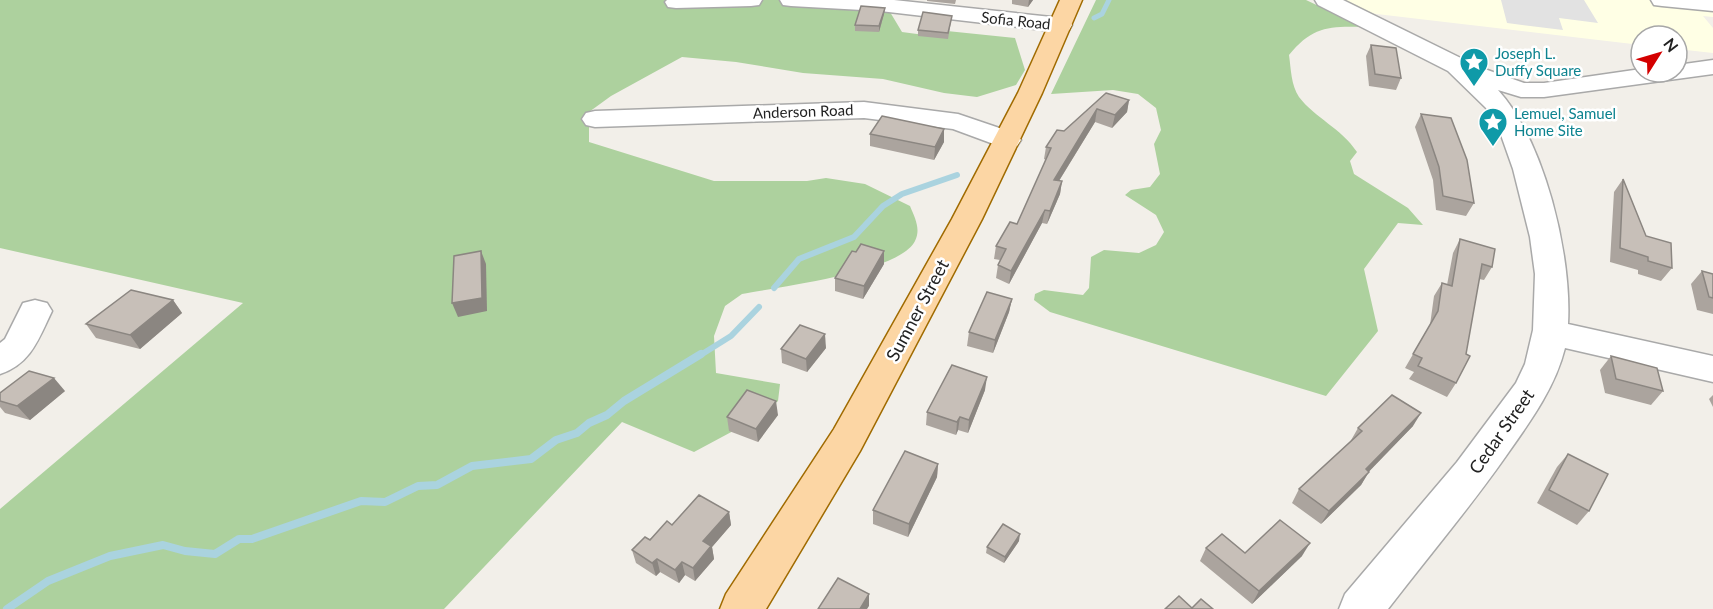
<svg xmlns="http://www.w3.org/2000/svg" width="1713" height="609" font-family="Lato,sans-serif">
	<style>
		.education { fill: #ffffe5 }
		.forest { fill: #add19e }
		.parking { fill: #e2e2e2 }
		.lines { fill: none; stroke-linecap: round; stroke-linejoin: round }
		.stream-far2 { stroke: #aad3df; stroke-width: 5 }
		.stream-far1 { stroke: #aad3df; stroke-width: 6 }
		.stream { stroke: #aad3df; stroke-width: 8 }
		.minor-casing { stroke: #a9a9a9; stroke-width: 3 }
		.major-casing { stroke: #a06b00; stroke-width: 3 }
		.minor { fill: #fff; fill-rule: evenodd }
		.major { fill: #fcd6a4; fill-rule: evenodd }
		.wall { fill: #aba49e }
		.shaded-wall { fill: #8b8681 }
		.building { fill: #c7bfb8; stroke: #8b8681; stroke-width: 1.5 }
		.labels { text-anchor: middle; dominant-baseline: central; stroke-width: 5; stroke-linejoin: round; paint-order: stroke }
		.far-street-label { font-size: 15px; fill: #222; stroke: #fff }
		.far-culture-label { font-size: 15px; fill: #0d838f; stroke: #fff; text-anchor: start }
		.street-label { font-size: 18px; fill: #222; stroke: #fff }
	</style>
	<rect width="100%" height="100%" fill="#f2efe9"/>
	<path class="education" d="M1338 0H1713V17L1703 16 1713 28V53L1677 49V36H1641V45L1368 13Z"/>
	<g class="forest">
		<path d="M0 0H870L890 12 902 32 917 34 947 31 1015 38 1025 70 1016 85 977 97 944 93 883 79 803 73 736 62 682 57 611 96 589 112V142L714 181H807L826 178 865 184 910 206C915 218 921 229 915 241 900 272 778 287 742 294L725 306 714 336 716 373 780 384 778 401 763 415 694 452 622 422 444 609H0V509L243 303 0 248Z"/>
		<path d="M1096 0H1306L1363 27C1328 26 1312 27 1289 55 1291 69 1291 85 1299 97 1315 118 1341 128 1357 152L1350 161 1354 174 1408 208 1423 225 1398 223 1364 269 1378 331 1326 396 1050 312 1034 300 1035 294 1044 290 1083 295 1089 288 1091 257 1104 250 1139 253 1156 245 1164 232 1156 215 1125 195 1131 190 1150 187 1160 174 1154 144 1161 130 1156 108 1138 94 1113 90 1051 94Z"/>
	</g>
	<path class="parking" d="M1501 0H1584L1598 23 1559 18 1563 30 1507 23Z"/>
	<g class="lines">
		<path class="stream-far2" d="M1094 18 1102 14 1109 0"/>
		<g class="stream-far1">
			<path d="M774 288 799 259 854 237 883 206 902 194 957 175"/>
			<path d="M699 356 731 336 759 307"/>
		</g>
		<path class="stream" d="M7 609 48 581 110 556 163 545 185 551 215 554 239 539H252L361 501 385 502 418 486 437 485 472 466 531 459 556 440 577 433 589 423 607 415 624 401 701 354"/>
		<g class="minor-casing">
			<g id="minor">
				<path d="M667 0H762L759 5 751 6 676 8 668 7 665 2Z"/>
				<path d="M780 0H894L1061 18 1069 20 1072 25 1069 30 1061 32 880 11 791 6 783 5Z"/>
				<path d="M1315 0H1343L1479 67 1524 83H1544L1641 69V72H1677V65L1713 60V74L1544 97H1521L1498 90C1545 142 1572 256 1568 324L1713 356V382L1565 348C1555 388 1530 422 1506 456 1469 509 1427 558 1388 609H1339L1345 594 1457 462 1516 383 1525 364 1533 330 1535 274 1530 237 1513 169 1501 135 1486 108 1448 71 1318 5Z"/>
				<path d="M1651 0H1713V11L1662 6 1654 5Z"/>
				<path d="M864 102 958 114 1017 134 1021 140 1017 146 1008 148 999 146 953 129 864 118 595 127 586 125 582 119 586 113 595 111Z"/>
				<path d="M35 300 47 303 52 311C39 338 31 364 0 374V343L5 339 23 303Z"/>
			</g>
		</g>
		<g class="major-casing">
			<path id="major" d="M1060 0H1082L1042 93 982 219 860 451 766 609H720L726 594 834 429 952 219 1018 93Z"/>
		</g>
		<use href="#minor" class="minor"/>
		<use href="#major" class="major"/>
	</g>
	<g class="wall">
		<path d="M927 0H956L955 4 927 1Z"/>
		<path d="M1012 0H1033L1028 7 1012 4Z"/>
		<path d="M885 8 884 14 879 32 855 31V25Z"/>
		<path d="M952 16 948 39 918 36V30Z"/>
		<path d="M1371 45 1401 78 1396 90 1369 86 1366 56Z"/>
		<path d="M1106 93 1129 100 1127 112 1112 128 1095 122 1059 181H1062L1060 194 1047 224 1042 223 1009 284 996 278 998 265 1000 260 994 259 996 246 1017 224 1046 160 1044 159 1046 147Z"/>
		<path d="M1421 114 1474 203 1466 216 1436 210 1433 180 1415 127Z"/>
		<path d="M870 134 944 142 934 160 870 146Z"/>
		<path d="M1623 179 1646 236 1672 268 1661 281 1638 274V270L1610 262 1614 192Z"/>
		<path d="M1460 239 1492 267 1484 280 1479 279 1456 383 1447 397 1409 379 1414 372 1405 368 1430 325 1434 296 1442 283 1447 285 1453 253Z"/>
		<path d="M884 251V264L863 299 835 291V278L856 252Z"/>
		<path d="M1702 271 1713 274V314L1697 310 1691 284Z"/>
		<path d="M1012 299 1009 312 993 353 967 346 969 332Z"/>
		<path d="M173 300 182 313 140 349 96 338 86 324Z"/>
		<path d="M826 348 807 372 782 363 781 349Z"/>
		<path d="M1611 356 1663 391 1651 405 1605 393 1600 370Z"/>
		<path d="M985 390 968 433 958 430 956 435 926 425 927 412Z"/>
		<path d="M65 391 30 420 5 413 0 407V393Z"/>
		<path d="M1713 395V407L1709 399Z"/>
		<path d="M778 415 758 442 729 431 727 417Z"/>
		<path d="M1413 426 1369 471 1361 485 1321 524 1292 503 1299 489 1350 442 1358 428Z"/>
		<path d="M1568 454 1589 511 1577 525 1537 503 1557 467Z"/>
		<path d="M938 464 937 477 908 537 873 524V510Z"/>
		<path d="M729 512 731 525 712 547 714 559 695 581 685 575 679 583 660 572 656 576 636 563 632 550 672 525Z"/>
		<path d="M1019 541 1004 563 986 553 987 547Z"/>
		<path d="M1206 548 1245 553 1302 556 1252 604 1200 561Z"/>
	</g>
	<g class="shaded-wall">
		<path d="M1029 0H1033L1028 7Z"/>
		<path d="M885 8 884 14 879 32V26Z"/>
		<path d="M1129 100 1127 112 1112 128 1115 115Z"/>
		<path d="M1097 109 1095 122 1052 192 1054 180Z"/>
		<path d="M944 129V142L934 160 935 147Z"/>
		<path d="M1062 181 1060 194 1047 224 1050 211Z"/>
		<path d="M1045 210 1042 223 1009 284 1011 271Z"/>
		<path d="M481 251 486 264 487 311 458 317 452 303Z"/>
		<path d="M884 251V264L863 299 864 286Z"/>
		<path d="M1012 299 1009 312 993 353 995 340Z"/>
		<path d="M173 300 182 313 140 349 130 335Z"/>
		<path d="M825 334 826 348 807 372 806 359Z"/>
		<path d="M987 377 985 390 968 433 969 420Z"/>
		<path d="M54 378 65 391 30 420 17 406Z"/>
		<path d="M776 401 778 415 758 442 756 429Z"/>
		<path d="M1421 413 1413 426 1358 483 1366 469Z"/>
		<path d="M960 417 958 430 956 435 957 422Z"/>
		<path d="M938 464 937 477 908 537 909 524Z"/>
		<path d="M1369 472 1361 485 1321 524 1329 511Z"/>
		<path d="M729 512 731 525 712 547 714 559 695 581 693 568 703 541Z"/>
		<path d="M1020 534 1019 541 1004 563 1005 557Z"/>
		<path d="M1310 543 1302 556 1252 604 1259 591Z"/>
		<path d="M657 559 660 572 656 576 652 563Z"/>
		<path d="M682 562 685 575 679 583 675 570Z"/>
		<path d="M869 594V606L867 609H860Z"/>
	</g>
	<g class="building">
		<path d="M861 6 885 8 879 26 855 25Z"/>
		<path d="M923 12 952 16 948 33 918 30Z"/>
		<path d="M1371 45 1396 48 1401 78 1375 74Z"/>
		<path d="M1106 93 1129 100 1115 115 1097 109 1054 180 1062 181 1050 211 1045 210 1011 271 998 265 1006 249 996 246 1010 222 1017 224 1051 148 1046 147 1057 130 1064 131Z"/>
		<path d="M1421 114 1451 118 1467 160 1474 203 1443 196 1439 167Z"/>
		<path d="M882 116 944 129 935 147 870 134Z"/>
		<path d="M1623 179 1646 236 1671 243 1672 268 1648 261V257L1620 248Z"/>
		<path d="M1460 239 1495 249 1492 267 1482 264 1466 354 1470 356 1456 383 1418 366 1422 358 1413 354 1438 311 1442 283 1452 286Z"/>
		<path d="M861 244 884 251 864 286 835 278 852 251 856 252Z"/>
		<path d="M481 251 482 298 452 303 454 256Z"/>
		<path d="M1702 271 1713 274V298L1709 297Z"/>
		<path d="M131 290 173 300 130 335 86 324Z"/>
		<path d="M987 292 1012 299 995 340 969 332Z"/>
		<path d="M800 325 825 334 806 359 781 349Z"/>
		<path d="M1611 356 1657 368 1663 391 1616 379Z"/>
		<path d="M952 365 987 377 969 420 960 417 957 422 927 412Z"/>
		<path d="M29 371 54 378 17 406 0 401V393Z"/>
		<path d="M747 390 776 401 756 429 727 417Z"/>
		<path d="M1392 395 1421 413 1366 469 1369 472 1329 511 1299 489 1362 431 1358 428Z"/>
		<path d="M905 451 938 464 909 524 873 510Z"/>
		<path d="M1568 454 1608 474 1589 511 1549 490Z"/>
		<path d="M699 495 729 512 703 541 711 546 693 568 682 562 675 570 657 559 652 563 632 550 645 537 650 540 667 521 672 525Z"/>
		<path d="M1280 520 1310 543 1259 591 1206 548 1222 534 1245 553Z"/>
		<path d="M1003 524 1020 534 1005 557 987 547Z"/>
		<path d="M838 578 869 594 860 609H818Z"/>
		<path d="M1179 596 1192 608 1201 599 1213 609H1165Z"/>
	</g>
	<defs>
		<g id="sight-pin" transform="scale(1.5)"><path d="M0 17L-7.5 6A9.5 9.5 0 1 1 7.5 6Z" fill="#0f9aa8" stroke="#fff"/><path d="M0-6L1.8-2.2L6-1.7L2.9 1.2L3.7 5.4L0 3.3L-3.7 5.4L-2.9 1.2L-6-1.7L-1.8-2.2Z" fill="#fff"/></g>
	</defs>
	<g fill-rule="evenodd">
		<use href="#sight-pin" x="1474" y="62"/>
		<use href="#sight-pin" x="1493" y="122"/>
	</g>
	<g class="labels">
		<g class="far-street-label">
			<text transform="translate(1016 20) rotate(6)">Sofia Road</text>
			<text transform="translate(803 111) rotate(-2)">Anderson Road</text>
		</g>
		<g class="far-culture-label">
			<text x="1495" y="53">Joseph L.<tspan x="1495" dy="17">Duffy Square</tspan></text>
			<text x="1514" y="113">Lemuel, Samuel<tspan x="1514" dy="17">Home Site</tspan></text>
		</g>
		<g class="street-label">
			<text transform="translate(917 310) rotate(-62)">Sumner Street</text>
			<text transform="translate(1501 431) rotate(-55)">Cedar Street</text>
		</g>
	</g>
	<g transform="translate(1659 54) rotate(53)"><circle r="28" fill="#ffffff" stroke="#a7a7a7" stroke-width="1.5"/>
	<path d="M0-4.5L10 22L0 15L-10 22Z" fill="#d40000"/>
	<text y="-9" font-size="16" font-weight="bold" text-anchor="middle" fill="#222222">N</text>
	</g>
</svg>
